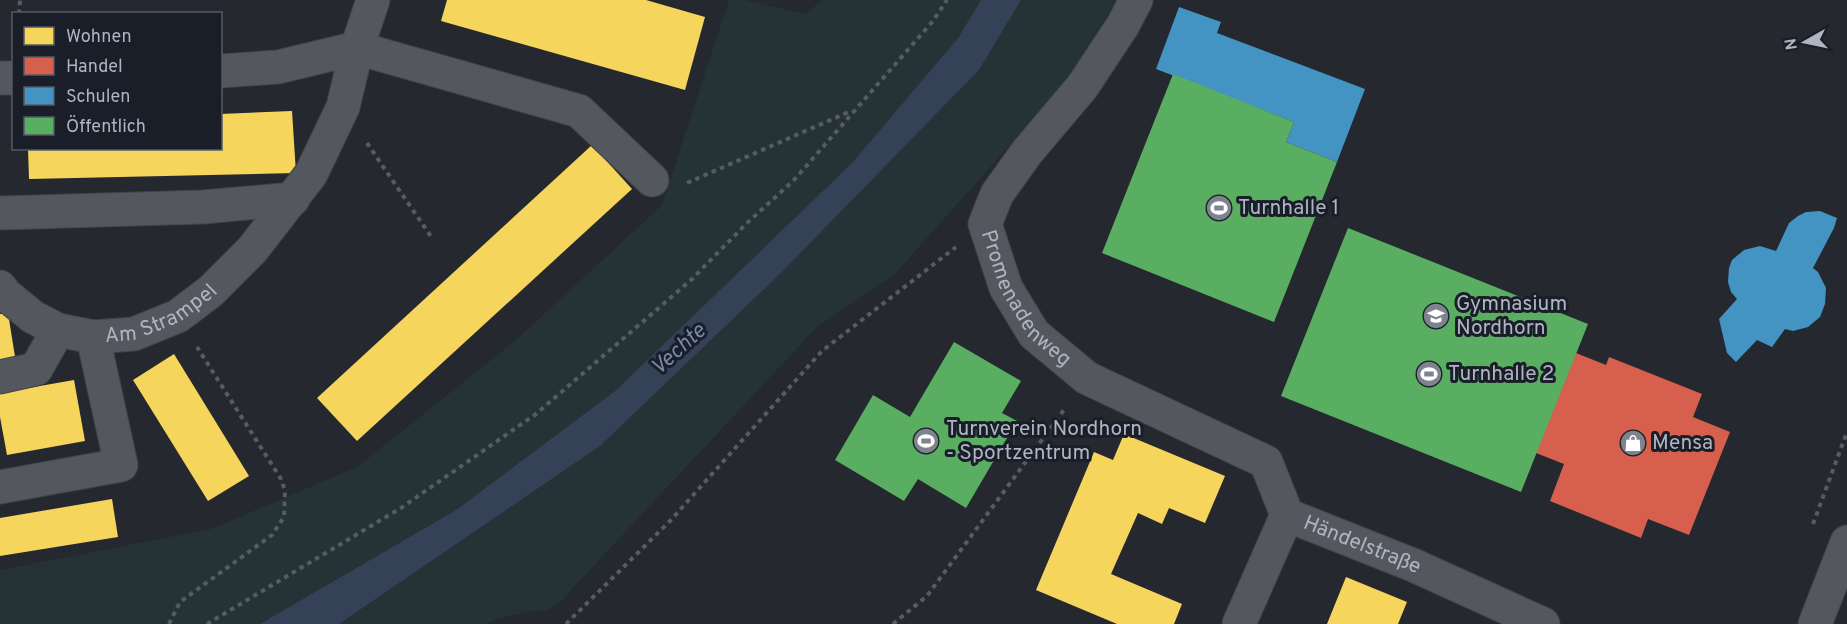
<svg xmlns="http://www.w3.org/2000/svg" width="1847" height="624" font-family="Overpass,sans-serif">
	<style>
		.green { fill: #253336 }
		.water { fill: #354157 }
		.homes { fill: #f6d55c }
		.shops { fill: #d6604d }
		.schools { fill: #4393c3 }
		.public { fill: #5aae61 }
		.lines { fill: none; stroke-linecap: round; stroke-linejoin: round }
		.minor-casing { stroke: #414348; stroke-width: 35 }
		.path { stroke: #585c62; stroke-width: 4; stroke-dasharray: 4.5 4.5; stroke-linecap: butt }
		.minor { stroke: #54575e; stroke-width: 33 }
		.labels { text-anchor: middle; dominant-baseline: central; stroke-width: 6; stroke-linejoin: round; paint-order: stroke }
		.poi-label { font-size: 21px; fill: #aeb4c1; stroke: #191e28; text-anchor: start }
		.street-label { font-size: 21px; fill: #aeb4c1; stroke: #191e28 }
		.water-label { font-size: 22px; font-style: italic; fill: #7888a8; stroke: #191e28 }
	</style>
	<rect width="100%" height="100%" fill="#25282f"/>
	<g class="green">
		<path d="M729 0H745L805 14 823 0H981L958 38 852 163 615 391 456 510 260 624H0V570L211 529 357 467 516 340 662 205Z"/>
		<path d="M1021 0H1117L1058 91 894 275 817 327 559 603 545 611H531L497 619 485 624H339L600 446 781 273 979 70Z"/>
	</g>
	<path class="water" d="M981 0H1021L979 70 781 273 600 446 339 624H260L456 510 615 391 852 163 958 38Z"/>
	<g class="homes">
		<path d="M447 0H646L705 17 685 90 441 21Z"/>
		<path d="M292 111 296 173 29 179 28 148H220V114Z"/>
		<path d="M592 145 632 189 357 441 317 398Z"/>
		<path d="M8 313 16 363 0 366V314Z"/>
		<path d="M174 354 249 476 208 501 133 380Z"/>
		<path d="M74 380 85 441 7 455 0 417V393Z"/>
		<path d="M1124 434 1225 476 1205 523 1169 508 1162 524 1138 513 1111 574 1182 604 1174 624H1117L1036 590 1094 452 1113 460Z"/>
		<path d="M112 499 118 537 0 556V518Z"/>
		<path d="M1346 577 1407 602 1398 624H1327Z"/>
	</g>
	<path class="shops" d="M1576 353 1606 365 1609 357 1702 394 1693 417 1730 432 1689 535 1648 519 1641 538 1550 501 1564 464 1536 453Z"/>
	<g class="schools">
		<path d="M1179 7 1221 22 1217 33 1365 89 1337 162 1286 142 1294 122 1156 69Z"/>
		<path d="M1820 211 1837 218 1834 228 1813 268 1818 272 1826 288 1825 304 1820 317 1808 327 1793 331 1785 329 1772 347 1757 340 1736 362 1727 353 1719 319 1737 299 1731 292 1728 282 1729 268 1732 260 1744 250 1760 246 1776 251 1789 223 1798 216 1806 212Z"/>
	</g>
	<g class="public">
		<path d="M1173 74 1294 122 1286 142 1337 162 1274 322 1102 253Z"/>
		<path d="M1348 228 1588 324 1521 492 1281 396Z"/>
		<path d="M954 342 1021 381 1002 413 1017 421 966 508 918 479 904 501 835 460 873 395 910 417Z"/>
	</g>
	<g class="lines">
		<g class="minor-casing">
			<g id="minor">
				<path id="s1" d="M1136 0 1123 25 1082 87 1027 152 997 194 985 224 1006 288 1034 334 1087 378 1266 462 1287 515"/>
				<path d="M220 71 278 67 357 48 579 111 652 180"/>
				<path d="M0 78H14"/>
				<path d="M0 213 203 207 293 199"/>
				<path id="s2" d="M0 287 5 294 33 317 58 330 93 337 134 334 178 316 211 291 252 250 311 174 343 107 357 48 373 0"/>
				<path d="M0 377 36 369 58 330"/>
				<path d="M0 487 121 465 93 337"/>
				<path id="s3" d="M1239 624 1287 515 1413 565 1543 624"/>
				<path d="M1815 624 1847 542"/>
			</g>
		</g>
		<g class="path">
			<path d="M19 14 20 0"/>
			<path d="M367 143 432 238"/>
			<path d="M687 183 851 111"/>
			<path d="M1813 524 1847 432"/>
			<path d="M169 624 180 602 272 535 284 517 285 491 281 479 197 347"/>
			<path d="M207 624 401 508 536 414 691 280 746 224 794 180 933 21 947 0"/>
			<path d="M566 624 670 521 822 351 956 247"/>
			<path d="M893 624 927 596 1066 407"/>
		</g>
		<use href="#minor" class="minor"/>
	</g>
	<defs>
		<g id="stadium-disc" transform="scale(1.35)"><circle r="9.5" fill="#7e838e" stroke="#191e28"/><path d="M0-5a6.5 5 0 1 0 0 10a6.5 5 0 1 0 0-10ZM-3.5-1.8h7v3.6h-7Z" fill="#fff"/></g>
		<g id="school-disc" transform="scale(1.35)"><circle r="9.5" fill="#7e838e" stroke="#191e28"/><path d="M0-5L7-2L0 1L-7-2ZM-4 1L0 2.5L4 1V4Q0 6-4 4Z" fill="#fff"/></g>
		<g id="shop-disc" transform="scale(1.35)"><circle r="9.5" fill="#7e838e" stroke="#191e28"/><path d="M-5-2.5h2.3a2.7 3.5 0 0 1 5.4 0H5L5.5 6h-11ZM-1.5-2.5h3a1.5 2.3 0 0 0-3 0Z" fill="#fff"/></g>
	</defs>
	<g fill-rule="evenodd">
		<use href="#stadium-disc" x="1219" y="208"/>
		<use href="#school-disc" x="1436" y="316"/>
		<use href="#stadium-disc" x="1429" y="374"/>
		<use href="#stadium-disc" x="926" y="441"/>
		<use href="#shop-disc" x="1633" y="443"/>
	</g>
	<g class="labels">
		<g class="poi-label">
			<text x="1238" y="208">Turnhalle 1</text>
			<text x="1456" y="304">Gymnasium<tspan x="1456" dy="24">Nordhorn</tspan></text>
			<text x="1448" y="374">Turnhalle 2</text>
			<text x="946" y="429">Turnverein Nordhorn<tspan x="946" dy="24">- Sportzentrum</tspan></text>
			<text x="1652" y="443">Mensa</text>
		</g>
		<g class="street-label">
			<text stroke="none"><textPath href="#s1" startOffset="358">Promenadenweg</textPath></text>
			<text stroke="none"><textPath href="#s2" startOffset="182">Am Strampel</textPath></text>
			<text stroke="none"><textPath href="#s3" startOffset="200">Händelstraße</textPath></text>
		</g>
		<g class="water-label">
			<text transform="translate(679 350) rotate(-42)">Vechte</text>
		</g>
	</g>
	<rect x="12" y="12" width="210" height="138" fill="#191e28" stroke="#555a65" stroke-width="1.5"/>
	<rect x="24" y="27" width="30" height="18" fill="#f6d55c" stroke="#555a65" stroke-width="1.5"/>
	<text x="66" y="42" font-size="18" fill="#aeb4c1">Wohnen</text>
	<rect x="24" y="57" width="30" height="18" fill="#d6604d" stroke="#555a65" stroke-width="1.5"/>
	<text x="66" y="72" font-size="18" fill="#aeb4c1">Handel</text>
	<rect x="24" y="87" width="30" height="18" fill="#4393c3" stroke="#555a65" stroke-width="1.5"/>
	<text x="66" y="102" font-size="18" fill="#aeb4c1">Schulen</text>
	<rect x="24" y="117" width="30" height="18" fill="#5aae61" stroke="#555a65" stroke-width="1.5"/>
	<text x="66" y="132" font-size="18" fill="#aeb4c1">Öffentlich</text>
	<g transform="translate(1805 42) rotate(261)" stroke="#191e28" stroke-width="4.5" paint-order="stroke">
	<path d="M0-4.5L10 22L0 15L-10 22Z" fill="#aeb4c1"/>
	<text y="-9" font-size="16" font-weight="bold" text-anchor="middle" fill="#aeb4c1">N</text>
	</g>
</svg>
